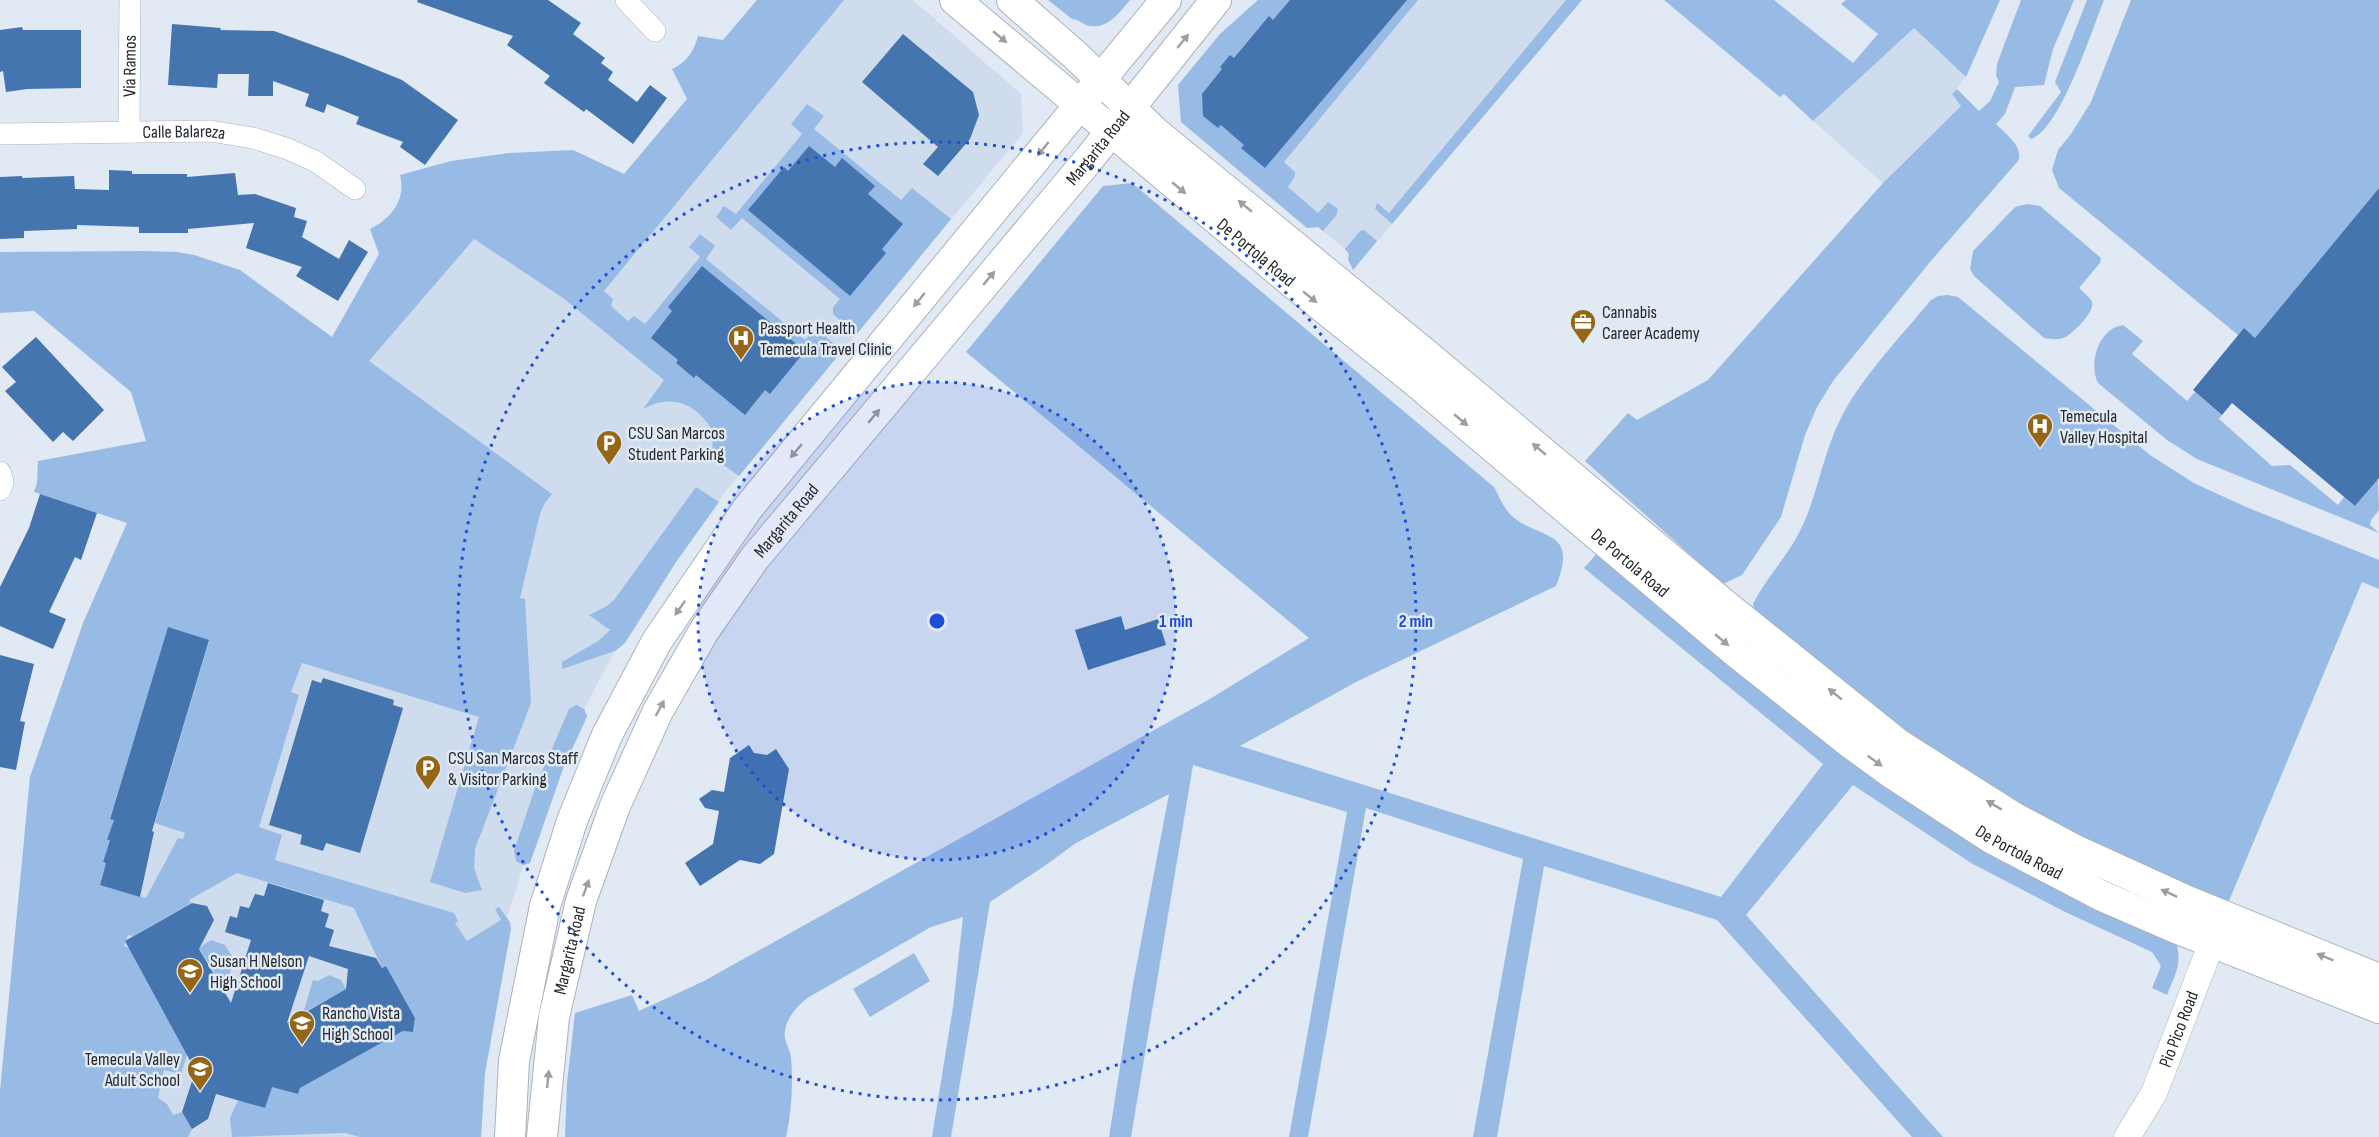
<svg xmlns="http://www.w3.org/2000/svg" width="2379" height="1137" font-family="'Sofia Sans Condensed',sans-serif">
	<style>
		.built { fill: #cfdced }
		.green { fill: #98bbe6; fill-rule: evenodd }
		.building { fill: #4575af; fill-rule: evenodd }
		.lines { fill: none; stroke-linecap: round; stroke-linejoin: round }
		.minor-casing { stroke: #abb3bd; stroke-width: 22 }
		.tertiary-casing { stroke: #abb3bd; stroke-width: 27 }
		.secondary-casing { stroke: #abb3bd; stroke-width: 32 }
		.minor { stroke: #fff; stroke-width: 21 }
		.tertiary { stroke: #fff; stroke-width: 26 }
		.secondary { stroke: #fff; stroke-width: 30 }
		.oneway { fill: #9d9fa0 }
		.ring { fill: none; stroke: #1d4ed8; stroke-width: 3; stroke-dasharray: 3 6 }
		.labels { text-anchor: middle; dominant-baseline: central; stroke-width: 5; stroke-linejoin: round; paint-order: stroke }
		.street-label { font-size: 18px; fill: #26292d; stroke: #e0e9f4 }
		.poi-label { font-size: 18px; fill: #26292d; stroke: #e0e9f4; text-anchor: start }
		.centre { fill: #1d4ed8; stroke: #e0e9f4; stroke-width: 3 }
		.ring-label { font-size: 18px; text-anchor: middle; font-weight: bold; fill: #1d4ed8; stroke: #e0e9f4; stroke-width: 5; stroke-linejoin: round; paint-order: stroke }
	</style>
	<rect width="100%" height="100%" fill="#e0e9f4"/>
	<g class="built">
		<path d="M809 0H913L1021 94 1023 133 726 491 676 562 625 643 615 651 584 709 587 716 585 721 563 769 530 863 523 866 507 918 511 929 485 1073 481 1137H83L107 685 369 361 473 239 564 297Z"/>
		<path d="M1258 0H1582L1353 270 1348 259 1349 254 1345 249 1318 227 1307 228 1181 122 1178 85 1220 34Z"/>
		<path d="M1914 27 1966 77 1952 94 1962 105 1883 183 1813 121Z"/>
	</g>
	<g class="green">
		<path d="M757 0H844L604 291 613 299 611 306 628 321 634 316 645 324 700 257 689 247 700 234 715 246 706 259 805 340 813 331 818 330 842 351 739 476 712 457 713 431C696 404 673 393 643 409L664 380 563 298 474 239 369 361 552 494 544 504 540 514 520 598 525 599 531 703 475 849 474 868 482 890 465 893 430 882 479 717 302 663 291 692 299 695 259 827 282 835 275 860 454 913 458 921 455 923 467 941 501 920 495 909 499 907 510 922 511 929 485 1073 481 1137H360L345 1133 232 1137 230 1118 238 1100 265 1108 276 1071 284 1090 298 1094 300 1088 403 1031 413 1032 415 1018 386 966 382 968 354 908 237 873 189 900 191 903 133 936 128 935 124 946 129 948 187 1055 181 1074 164 1070 158 1098 167 1104 173 1115 182 1112 192 1129 188 1137H0V1091L30 777 83 623 127 523 34 492 37 483 38 461 146 441 131 392 34 311 0 313V252L142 251 177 252 194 255 240 270 332 337 379 254 370 229C392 218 406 200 400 175L451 161 509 153 573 150 624 174 687 99 672 69C687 62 694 51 698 36L723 40ZM168 628 209 641 155 823 185 833 183 839 178 838 146 898 100 885 106 863 103 862 110 840 108 839 114 820 110 818Z"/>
		<path d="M1048 0H1130C1120 12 1108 29 1090 26 1083 25 1079 19 1072 19Z"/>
		<path d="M1258 0H1418L1284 162 1295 172V176L1288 187 1318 213 1328 202 1338 209 1336 216 1323 231 1318 227 1307 228 1181 122 1178 85 1220 34Z"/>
		<path d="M1566 0H1582L1392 224 1375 209 1377 203 1389 213Z"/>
		<path d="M1664 0H1774L1853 63 1878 34 1841 4 1846 0H2000L1966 77 1914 28 1813 121 1784 94 1780 97Z"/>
		<path d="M2021 0H2074L2053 49 2044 85 2015 87 2005 114 1996 124C2005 134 2024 146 2018 161L1930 262 1833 381 1817 407 1805 435 1781 517 1742 575 1723 584 1585 461 1628 413 1637 420 1708 380 1883 183 1961 106 1952 94 1957 89 1979 111 1990 101 1999 82 1996 75 1997 64Z"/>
		<path d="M2087 0H2104C2092 30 2060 130 2031 139L2028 136 2061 92 2055 82Z"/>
		<path d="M2131 0H2379V188L2255 338 2244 329 2238 335 2059 188 2052 170 2058 150 2071 134 2091 102Z"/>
		<path d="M807 104 824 116 814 129 901 200 912 188 951 219 856 335 833 314V307L840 299 742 218 731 230 716 217 724 206 736 214 802 134 791 124Z"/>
		<path d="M1132 183 1494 487C1499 496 1504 509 1512 516 1541 541 1579 528 1556 586L1356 682 1240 746 1721 897 1823 764 1584 568 1601 549 2176 943C2183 963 2174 977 2167 995L2152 988 2161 966 2152 952 2063 911 1971 863 1853 785 1746 915 1943 1137H1912L1717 920 1544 866 1497 1137H1473L1523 859 1366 808 1308 1137H1289L1347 812 1193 765 1131 1137H1109L1133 984 1169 794 1076 843 1046 865 990 902 951 1137H932L953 1007 963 917 931 927 809 997C798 1005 787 1017 785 1031 783 1041 790 1048 791 1057 793 1084 792 1111 786 1137H565L567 1083 575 1013 632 995 639 1011 704 981 1208 700 1309 638 966 352 1103 186Z"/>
		<path d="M2027 204 2040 206 2101 258 2100 263 2079 288C2083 292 2090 297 2092 302 2095 312 2072 335 2063 338 2056 340 2050 339 2044 338L1974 276 1970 269 1973 251 2015 207Z"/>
		<path d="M1364 230 1377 241 1353 270 1348 259 1349 254 1345 249 1360 231Z"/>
		<path d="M1947 295 1958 297 2150 455 2194 483 2246 507 2379 560V589L2362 582 2226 908 2093 849 1975 778 1879 712 1754 610 1753 604C1766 578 1787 557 1800 531 1818 495 1822 456 1840 420 1859 380 1902 335 1931 300L1938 296Z"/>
		<path d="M2123 325 2143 341 2132 354 2187 401 2195 392 2222 415 2219 419 2272 466 2290 465 2338 505 2344 497 2355 506 2378 479 2379 510 2371 520 2370 525 2379 533 2197 459 2167 440 2098 383C2088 363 2099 328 2123 325Z"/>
		<path d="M696 487 719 502 676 562 625 643 615 651 562 669V662L598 641 610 630 589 615 607 606 614 600Z"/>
		<path d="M576 705 584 709 587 716 585 721 563 769 530 863 523 865 516 861 514 851 535 788 569 709Z"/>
		<path d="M211 940 225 945 234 959 225 990 199 948Z"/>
		<path d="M914 953 930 981 870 1017 853 989Z"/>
		<path d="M329 975 341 980 346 989 303 1013 313 980 318 981Z"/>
	</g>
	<g class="building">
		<path d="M418 0H548L581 23 573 34 605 58 601 63 613 72 608 80 637 102 650 85 667 98 633 144 586 109 584 112 544 83 550 76 507 45 513 36 417 2Z"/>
		<path d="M1290 0H1407L1265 168 1241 148 1244 145 1221 125 1218 128 1203 116 1202 94 1222 69 1220 67 1230 55 1234 58 1269 16 1273 20Z"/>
		<path d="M172 24 221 28 220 30 274 31 343 56 402 80 458 120 425 165 400 147 403 142 356 124 359 117 327 104 324 113 305 106 309 94 273 81V96H248L249 74H218L217 88 168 85Z"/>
		<path d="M22 27 23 30H81V88L27 89 6 92 3 71 0 72V30Z"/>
		<path d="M903 34 973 92 979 115 970 139 938 176 923 164 938 147 862 82Z"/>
		<path d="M809 146 835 167 842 158 875 186 868 194 903 224 882 249 886 253 850 296 748 210 784 167 788 171Z"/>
		<path d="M109 170 132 171V174H187V177L235 173 238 195 255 194 296 208 294 217 307 221 302 237 339 259 349 240 368 252 338 301 296 276 302 267 246 248 254 223 188 229V233H139V227L77 225V229L24 231V238L0 239V177L22 176V178L74 176 75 189 109 190Z"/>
		<path d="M2379 188V478L2355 506 2232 403 2222 415 2193 390 2244 328 2255 338Z"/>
		<path d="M702 266 805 351 770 394 765 390 745 415 696 375 694 378 676 363 678 360 651 338 672 311 668 307Z"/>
		<path d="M36 337 104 410 73 441 63 432 53 442 5 391 16 382 2 367Z"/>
		<path d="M40 494 97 513 81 560 75 557 49 612 66 619 53 649 0 626V587L29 528Z"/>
		<path d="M1121 616 1125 630 1158 619 1166 645 1088 670 1075 630Z"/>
		<path d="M168 627 209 640 152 831 154 832 140 897 100 885 106 863 103 862 110 840H107L114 820 110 819Z"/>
		<path d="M0 655 34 664 20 721 25 722 16 770 0 767Z"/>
		<path d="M323 678 394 700 393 705 403 708 360 853 326 843 323 851 300 844 302 835 269 825 312 680 321 683Z"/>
		<path d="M749 745 754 753 767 755 776 749 789 769 774 854 760 864 740 860 700 886 685 863 713 844 719 811 705 808 699 799 712 790 724 792 730 758Z"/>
		<path d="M268 883 324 900 321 911 329 914 325 927 334 930 329 946 376 958 382 968 386 966 415 1018 413 1032 403 1031 300 1088 298 1094 272 1087 265 1108 216 1094 208 1119 192 1129 182 1112 193 1078 201 1081 125 941 192 903 207 906 214 920 199 949 231 1003 251 940 225 932 230 916 237 918 240 906 249 908 255 894 264 896ZM309 956 348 969 346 989 287 1023Z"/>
	</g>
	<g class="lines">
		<g class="minor-casing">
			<g id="minor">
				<path d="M626 0 655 31"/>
				<path id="s1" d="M129 132 130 0"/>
				<path id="s2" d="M0 134 210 131 253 138 288 149 315 161 355 189"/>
				<path d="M0 472 3 482 0 490"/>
			</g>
		</g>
		<g class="tertiary-casing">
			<g id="tertiary">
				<path id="s3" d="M2127 1137 2154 1093 2219 924"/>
			</g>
		</g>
		<g class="secondary-casing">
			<g id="secondary">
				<path id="s4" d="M955 0 1294 284 1415 381 1737 653 1849 742 1893 774 1991 838 2102 896 2176 928 2379 1008"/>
				<path d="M1012 0 1075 55 1155 132 1422 351 1725 605 1898 744 2013 817 2075 850 2187 901 2379 979"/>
				<path d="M510 1137 514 1061 545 906 572 821 607 735 657 641 748 508 1166 0"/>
				<path id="s5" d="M542 1137 554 1017 581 901 615 806 658 711 704 631 754 559 1089 159 1216 0"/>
			</g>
		</g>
		<use href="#minor" class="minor"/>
		<use href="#tertiary" class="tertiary"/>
		<use href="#secondary" class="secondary"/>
	</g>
	<defs><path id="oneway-solid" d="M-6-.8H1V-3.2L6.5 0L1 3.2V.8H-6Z" transform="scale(1.5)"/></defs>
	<g class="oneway">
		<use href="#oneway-solid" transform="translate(1000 37) rotate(40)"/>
		<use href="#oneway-solid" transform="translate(1183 41) rotate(-51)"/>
		<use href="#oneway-solid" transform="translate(1043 149) rotate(129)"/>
		<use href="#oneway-solid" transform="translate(1179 188) rotate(40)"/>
		<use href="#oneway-solid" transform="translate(1245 206) rotate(-140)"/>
		<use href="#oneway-solid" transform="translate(989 278) rotate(-50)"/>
		<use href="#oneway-solid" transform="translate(1310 297) rotate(39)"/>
		<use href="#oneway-solid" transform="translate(919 300) rotate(129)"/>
		<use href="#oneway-solid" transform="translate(874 416) rotate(-50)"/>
		<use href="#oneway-solid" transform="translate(1461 420) rotate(40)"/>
		<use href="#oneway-solid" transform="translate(1539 449) rotate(-140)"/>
		<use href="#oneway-solid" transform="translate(796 451) rotate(130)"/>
		<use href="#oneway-solid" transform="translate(680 608) rotate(125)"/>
		<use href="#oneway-solid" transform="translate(1722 640) rotate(40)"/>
		<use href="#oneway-solid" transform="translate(1835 694) rotate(-141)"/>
		<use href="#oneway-solid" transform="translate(660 708) rotate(-62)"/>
		<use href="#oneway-solid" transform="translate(1875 761) rotate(36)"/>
		<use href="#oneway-solid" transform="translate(1994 805) rotate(-149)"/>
		<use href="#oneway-solid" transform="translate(586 888) rotate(-70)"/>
		<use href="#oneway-solid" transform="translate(2169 893) rotate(-155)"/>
		<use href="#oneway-solid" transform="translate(2325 957) rotate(-158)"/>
		<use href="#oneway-solid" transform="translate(548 1079) rotate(-84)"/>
	</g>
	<circle cx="937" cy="621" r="239" fill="#1d4ed8" fill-opacity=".12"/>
	<g class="ring">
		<circle cx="937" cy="621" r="239"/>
		<circle cx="937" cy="621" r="479"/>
	</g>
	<defs>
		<g id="office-pin" transform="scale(1.35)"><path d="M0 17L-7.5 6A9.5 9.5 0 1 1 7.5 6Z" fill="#966617" stroke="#e0e9f4"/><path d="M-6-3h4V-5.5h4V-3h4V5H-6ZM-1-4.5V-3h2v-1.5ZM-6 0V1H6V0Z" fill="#fff"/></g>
		<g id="hospital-pin" transform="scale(1.35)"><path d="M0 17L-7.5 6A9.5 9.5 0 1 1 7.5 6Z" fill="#966617" stroke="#e0e9f4"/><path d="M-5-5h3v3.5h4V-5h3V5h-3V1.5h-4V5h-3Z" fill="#fff"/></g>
		<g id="parking-pin" transform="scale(1.35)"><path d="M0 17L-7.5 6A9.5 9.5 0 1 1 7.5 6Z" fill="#966617" stroke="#e0e9f4"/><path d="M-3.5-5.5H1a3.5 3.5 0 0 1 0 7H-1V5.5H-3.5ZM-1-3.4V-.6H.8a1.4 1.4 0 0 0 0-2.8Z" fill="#fff"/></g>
		<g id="school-pin" transform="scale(1.35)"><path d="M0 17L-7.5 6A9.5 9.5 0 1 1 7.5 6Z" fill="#966617" stroke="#e0e9f4"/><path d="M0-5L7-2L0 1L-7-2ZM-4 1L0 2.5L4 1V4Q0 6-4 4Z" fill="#fff"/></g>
	</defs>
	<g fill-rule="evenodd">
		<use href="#office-pin" x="1583" y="322"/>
		<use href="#hospital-pin" x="741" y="338"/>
		<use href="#hospital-pin" x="2040" y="426"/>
		<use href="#parking-pin" x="609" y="443"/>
		<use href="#parking-pin" x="428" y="768"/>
		<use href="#school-pin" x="190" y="971"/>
		<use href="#school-pin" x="302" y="1023"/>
		<use href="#school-pin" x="200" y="1069"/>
	</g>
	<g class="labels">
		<g class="street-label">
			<text stroke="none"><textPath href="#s1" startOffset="66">Via Ramos</textPath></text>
			<text stroke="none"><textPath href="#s2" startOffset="184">Calle Balareza</textPath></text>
			<text stroke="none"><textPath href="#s5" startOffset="1161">Margarita Road</textPath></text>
			<text stroke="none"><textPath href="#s4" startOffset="393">De Portola Road</textPath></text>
			<text stroke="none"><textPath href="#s5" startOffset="675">Margarita Road</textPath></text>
			<text stroke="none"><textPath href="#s4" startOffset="879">De Portola Road</textPath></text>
			<text stroke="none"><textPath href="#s4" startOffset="1365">De Portola Road</textPath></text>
			<text stroke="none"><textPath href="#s5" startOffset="189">Margarita Road</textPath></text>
			<text stroke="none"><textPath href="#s3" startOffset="120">Pio Pico Road</textPath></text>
		</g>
		<g class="poi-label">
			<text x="1602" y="312">Cannabis<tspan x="1602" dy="21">Career Academy</tspan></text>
			<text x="760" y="328">Passport Health<tspan x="760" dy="21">Temecula Travel Clinic</tspan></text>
			<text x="2060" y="416">Temecula<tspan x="2060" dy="21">Valley Hospital</tspan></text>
			<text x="628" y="433">CSU San Marcos<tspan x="628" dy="21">Student Parking</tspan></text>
			<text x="448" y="758">CSU San Marcos Staff<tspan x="448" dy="21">&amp; Visitor Parking</tspan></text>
			<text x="210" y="961">Susan H Nelson<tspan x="210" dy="21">High School</tspan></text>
			<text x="322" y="1013">Rancho Vista<tspan x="322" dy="21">High School</tspan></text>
			<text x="180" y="1059" text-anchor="end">Temecula Valley<tspan x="180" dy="21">Adult School</tspan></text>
		</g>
	</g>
	<circle cx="937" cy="621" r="9" class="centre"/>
	<g class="ring-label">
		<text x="1176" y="627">1 min</text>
		<text x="1416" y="627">2 min</text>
	</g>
</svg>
